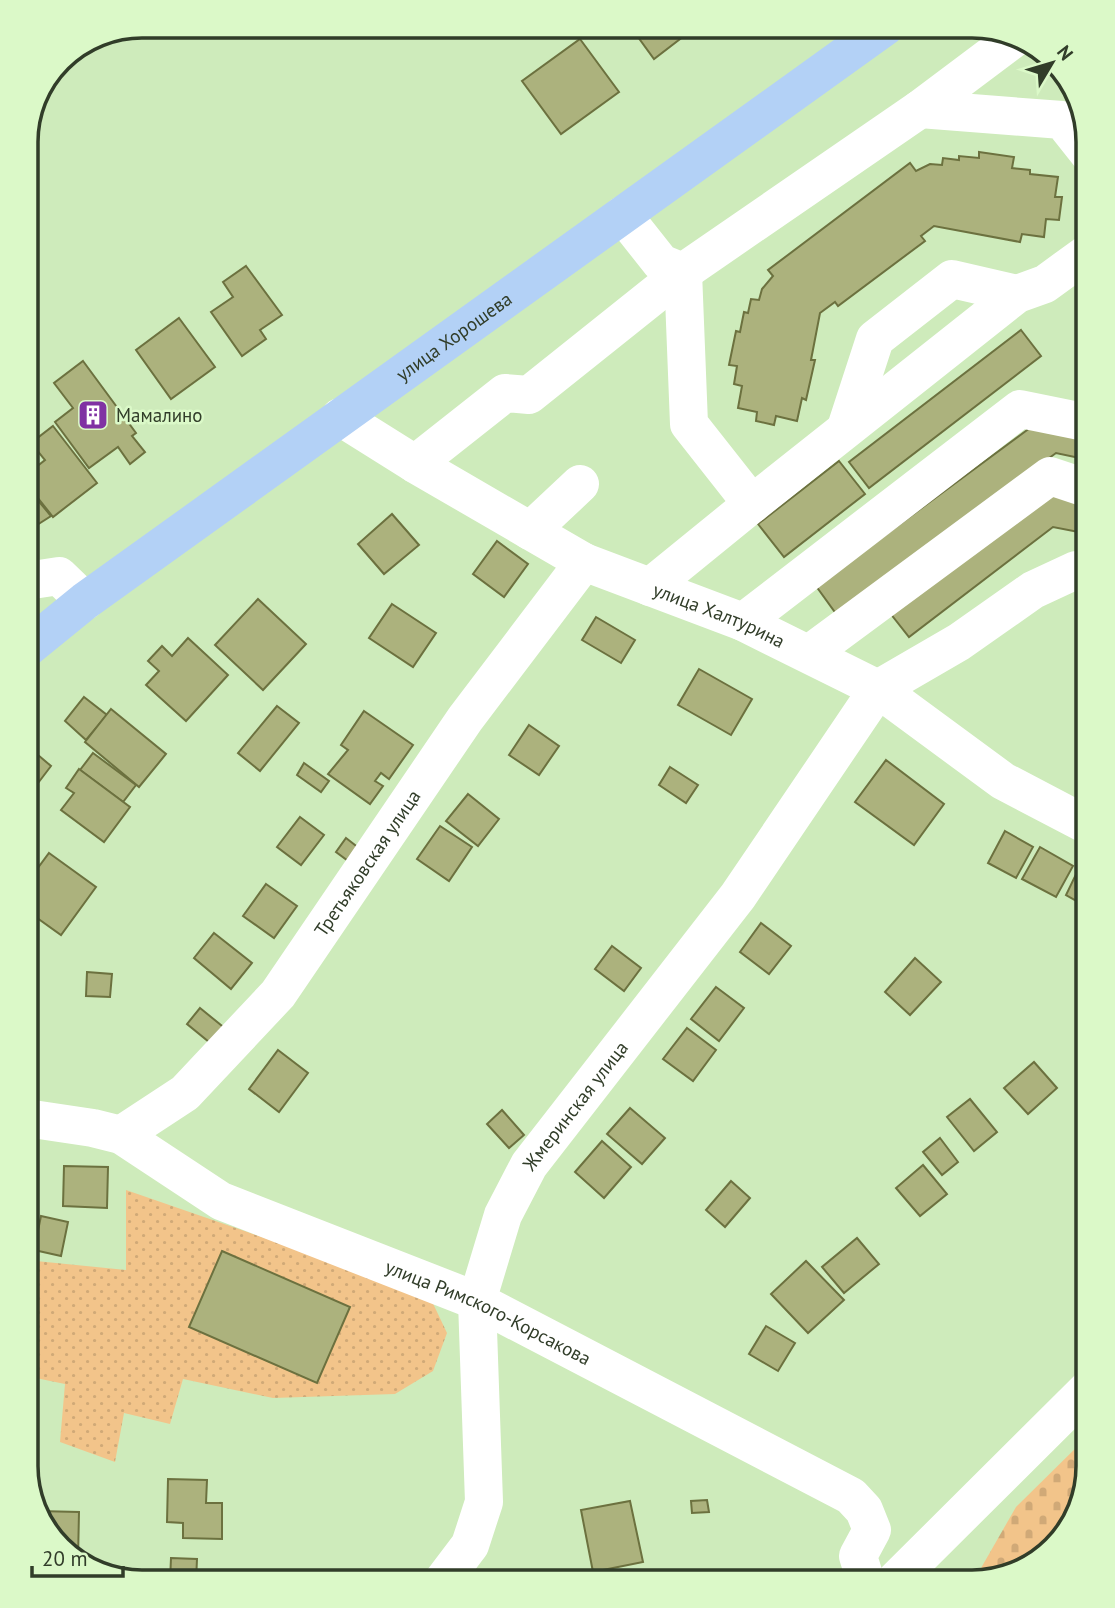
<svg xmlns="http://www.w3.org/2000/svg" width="1115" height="1608" font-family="'PT Sans',sans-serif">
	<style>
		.grass { fill: url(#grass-dots) }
		.cemetery { fill: url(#cemetery-stones) }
		.building { fill: #acb27d; stroke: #6c713f; stroke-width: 2 }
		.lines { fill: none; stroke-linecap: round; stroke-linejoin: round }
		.minor { stroke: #fff; stroke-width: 38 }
		.major { stroke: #b3d1f6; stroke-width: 38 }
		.labels { text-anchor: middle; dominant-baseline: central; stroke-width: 5; stroke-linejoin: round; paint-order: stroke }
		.street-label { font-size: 19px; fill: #313d29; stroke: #dbf9c8 }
		.poi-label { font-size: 19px; fill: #313d29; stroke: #dbf9c8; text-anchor: start }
		.rim { fill: none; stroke: #313d29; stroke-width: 3.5 }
	</style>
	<defs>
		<pattern id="grass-dots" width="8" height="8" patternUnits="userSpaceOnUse" patternTransform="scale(1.75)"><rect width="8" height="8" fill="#f2c48a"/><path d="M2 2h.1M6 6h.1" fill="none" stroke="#d0a977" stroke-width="1.8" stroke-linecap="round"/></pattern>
		<pattern id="cemetery-stones" width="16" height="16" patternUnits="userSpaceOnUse" patternTransform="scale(1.75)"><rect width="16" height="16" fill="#f2c48a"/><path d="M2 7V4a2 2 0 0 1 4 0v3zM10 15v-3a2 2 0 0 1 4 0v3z" fill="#d0a977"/></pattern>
	</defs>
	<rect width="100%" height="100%" fill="#ceebbb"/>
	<path class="grass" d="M126 1190 429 1295 447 1333 433 1371 395 1394 273 1398 183 1379 170 1424 124 1413 115 1462 60 1442 65 1384 26 1376V1260L126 1270Z"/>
	<path class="cemetery" d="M1089 1435V1466L1073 1524 1030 1566 973 1582 1016 1507Z"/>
	<g class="building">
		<path d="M630 26H697L654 59Z"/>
		<path d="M580 39 619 92 561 134 522 81Z"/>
		<path d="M979 152 1014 157 1012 168 1030 170V174L1058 177 1055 197H1062L1059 220 1046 219 1044 237 1022 234 1020 242 934 226 921 236 925 241 838 306 835 302 820 313 811 360H815L806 400 802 398 797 421 776 416 774 425 756 421 757 412 738 408 742 386 734 384 737 366 729 365 736 331 740 332 744 312 748 313 751 299 759 300 762 289 773 276 768 270 910 163 916 171 930 164 942 165 943 158 959 160V156L979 158Z"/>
		<path d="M246 266 282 315 260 330 266 339 242 356 211 312 233 297 223 282Z"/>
		<path d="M179 318 215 367 171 399 136 350Z"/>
		<path d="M1021 330 1041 356 869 488 849 462Z"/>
		<path d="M83 361 136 433 132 436 145 452 130 464 118 447 89 468 55 422 73 408 54 383Z"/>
		<path d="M1042 419 1089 429V460L1056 453 837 615 816 586Z"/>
		<path d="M53 426 97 483 53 517 26 483V475L45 460 31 443Z"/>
		<path d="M839 461 865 494 784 557 758 524Z"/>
		<path d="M26 486 51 516 26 532Z"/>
		<path d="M1046 494 1089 503V534L1053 527 909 637 890 613Z"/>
		<path d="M392 514 419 545 384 574 358 544Z"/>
		<path d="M497 541 528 564 504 597 473 574Z"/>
		<path d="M258 599 306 644 263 690 215 645Z"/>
		<path d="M392 604 436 633 413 667 369 638Z"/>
		<path d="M596 617 635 640 621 663 582 640Z"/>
		<path d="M188 638 228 675 186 721 146 685 159 671 148 661 162 646 172 656Z"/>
		<path d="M699 669 752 699 731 735 678 705Z"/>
		<path d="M84 697 107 715 86 740 65 721Z"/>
		<path d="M277 706 299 723 260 771 238 753Z"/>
		<path d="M111 709 166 754 139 787 85 742Z"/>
		<path d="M364 711 413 745 389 779 381 773 375 781 383 786 370 804 328 774 348 750 341 745Z"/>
		<path d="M529 725 559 746 539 775 509 755Z"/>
		<path d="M93 753 136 785 123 802 80 770Z"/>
		<path d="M38 755 51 766 32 791 26 787V770Z"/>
		<path d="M886 760 944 804 914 845 855 802Z"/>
		<path d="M304 763 329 781 321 792 297 775Z"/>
		<path d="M670 767 698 785 686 803 659 785Z"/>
		<path d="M79 769 130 807 104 842 61 810 74 793 66 788Z"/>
		<path d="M468 794 499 819 478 846 446 821Z"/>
		<path d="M300 817 324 835 301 865 277 847Z"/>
		<path d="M440 826 472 847 449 881 417 859Z"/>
		<path d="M1005 831 1033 847 1016 878 988 863Z"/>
		<path d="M346 838 369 856 359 869 336 852Z"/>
		<path d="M1040 847 1073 866 1056 897 1022 879Z"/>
		<path d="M49 853 96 887 61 935 26 910V884Z"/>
		<path d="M1079 868 1089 873V890L1082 904 1066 895Z"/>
		<path d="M266 884 297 906 274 938 243 916Z"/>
		<path d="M761 923 791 946 769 974 740 952Z"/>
		<path d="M214 933 252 963 231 989 194 958Z"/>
		<path d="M612 946 641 968 624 991 595 969Z"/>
		<path d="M915 958 941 982 910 1015 885 992Z"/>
		<path d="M87 972 112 974 110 997 86 996Z"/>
		<path d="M716 987 744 1008 719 1041 691 1019Z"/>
		<path d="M200 1008 227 1030 214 1046 187 1024Z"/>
		<path d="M687 1028 716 1050 693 1081 663 1059Z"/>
		<path d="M278 1050 308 1073 279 1112 249 1089Z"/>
		<path d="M1034 1062 1057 1088 1028 1114 1004 1088Z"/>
		<path d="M970 1099 997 1132 974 1151 947 1117Z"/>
		<path d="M630 1108 665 1138 642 1164 607 1134Z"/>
		<path d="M502 1110 524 1135 509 1148 487 1124Z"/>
		<path d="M940 1138 958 1162 942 1175 923 1152Z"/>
		<path d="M602 1141 631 1167 604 1198 575 1172Z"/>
		<path d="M923 1165 947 1194 920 1216 896 1188Z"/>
		<path d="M64 1166 108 1167 107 1208 63 1206Z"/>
		<path d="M731 1181 750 1198 725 1227 706 1210Z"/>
		<path d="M41 1216 68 1222 61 1256 34 1250Z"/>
		<path d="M857 1238 879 1264 844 1293 822 1267Z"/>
		<path d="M222 1251 350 1307 317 1383 189 1327Z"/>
		<path d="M806 1261 844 1300 808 1333 771 1294Z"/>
		<path d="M766 1326 795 1343 778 1371 749 1354Z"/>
		<path d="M168 1479 207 1480 206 1503H222V1539L183 1538V1523L167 1522Z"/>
		<path d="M707 1500 709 1512 692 1513 691 1501Z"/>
		<path d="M630 1501 643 1562 593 1572 581 1510Z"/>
		<path d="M38 1511 79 1512 78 1560 42 1523Z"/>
		<path d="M171 1558 197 1559 196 1582H170Z"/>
	</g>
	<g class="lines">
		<g class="minor">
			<path d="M920 109 1062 120 1089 154"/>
			<path d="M623 215 661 263 683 272 920 109 1016 37"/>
			<path d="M683 272 689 424 752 504 1017 294 1045 284 1089 252"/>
			<path id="s1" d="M340 417 415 464 584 562 743 622 878 689 1003 781 1089 826"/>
			<path d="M846 428 875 339 952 279 1017 294"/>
			<path d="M415 464 505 393 529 395 683 272"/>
			<path d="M530 531 580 484"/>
			<path d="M26 581 59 576 85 601"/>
			<path d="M650 587 752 504"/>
			<path d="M743 622 1020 409 1089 423"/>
			<path d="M809 654 1050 476 1089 489"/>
			<path id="s2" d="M26 1118 93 1128 121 1135 221 1201 477 1301 851 1496 864 1510 872 1530 858 1556 866 1582"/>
			<path id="s3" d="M121 1135 185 1093 278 994 465 719 584 562"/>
			<path id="s4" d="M442 1582 470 1545 484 1502 477 1301 503 1215 529 1165 738 896 878 689 959 642 1033 590 1076 570 1089 571"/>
			<path d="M894 1582 1089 1388"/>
		</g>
		<path class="major" id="s5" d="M26 649 85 601 886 26"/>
	</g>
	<defs>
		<g id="building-square" transform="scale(1.575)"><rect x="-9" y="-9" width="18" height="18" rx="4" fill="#8032a3" stroke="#dbf9c8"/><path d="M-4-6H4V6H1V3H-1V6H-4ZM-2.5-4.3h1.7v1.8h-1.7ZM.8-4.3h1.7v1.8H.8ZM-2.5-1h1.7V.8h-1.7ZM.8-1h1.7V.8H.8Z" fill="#fff"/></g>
	</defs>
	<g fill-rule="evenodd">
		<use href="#building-square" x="93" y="415"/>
	</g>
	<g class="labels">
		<g class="street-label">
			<text stroke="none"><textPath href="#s5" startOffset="530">улица Хорошева</textPath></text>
			<text stroke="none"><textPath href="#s1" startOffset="429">улица Халтурина</textPath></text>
			<text stroke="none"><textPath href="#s3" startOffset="371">Третьяковская улица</textPath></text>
			<text stroke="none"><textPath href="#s4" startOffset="514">Жмеринская улица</textPath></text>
			<text stroke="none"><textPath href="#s2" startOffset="506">улица Римского-Корсакова</textPath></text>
		</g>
		<g class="poi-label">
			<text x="116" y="415">Мамалино</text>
		</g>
	</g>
	<path d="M0 0H1115V1608H0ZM142 38H972A104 104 0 0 1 1076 142V1466A104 104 0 0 1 972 1570H142A104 104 0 0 1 38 1466V142A104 104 0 0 1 142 38Z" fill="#dbf9c8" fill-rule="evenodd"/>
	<path class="rim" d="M142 38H972A104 104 0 0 1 1076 142V1466A104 104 0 0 1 972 1570H142A104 104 0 0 1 38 1466V142A104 104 0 0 1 142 38Z"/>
	<g transform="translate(1052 63) rotate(52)" stroke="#dbf9c8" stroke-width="5" paint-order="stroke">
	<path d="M0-5L12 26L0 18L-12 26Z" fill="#313d29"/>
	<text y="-10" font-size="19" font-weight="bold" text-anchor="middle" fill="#313d29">N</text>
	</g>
	<path d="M32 1566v10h91v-10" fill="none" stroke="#313d29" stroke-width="3.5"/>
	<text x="42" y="1566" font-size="21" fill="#313d29" stroke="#dbf9c8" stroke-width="5" paint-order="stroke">20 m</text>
</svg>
